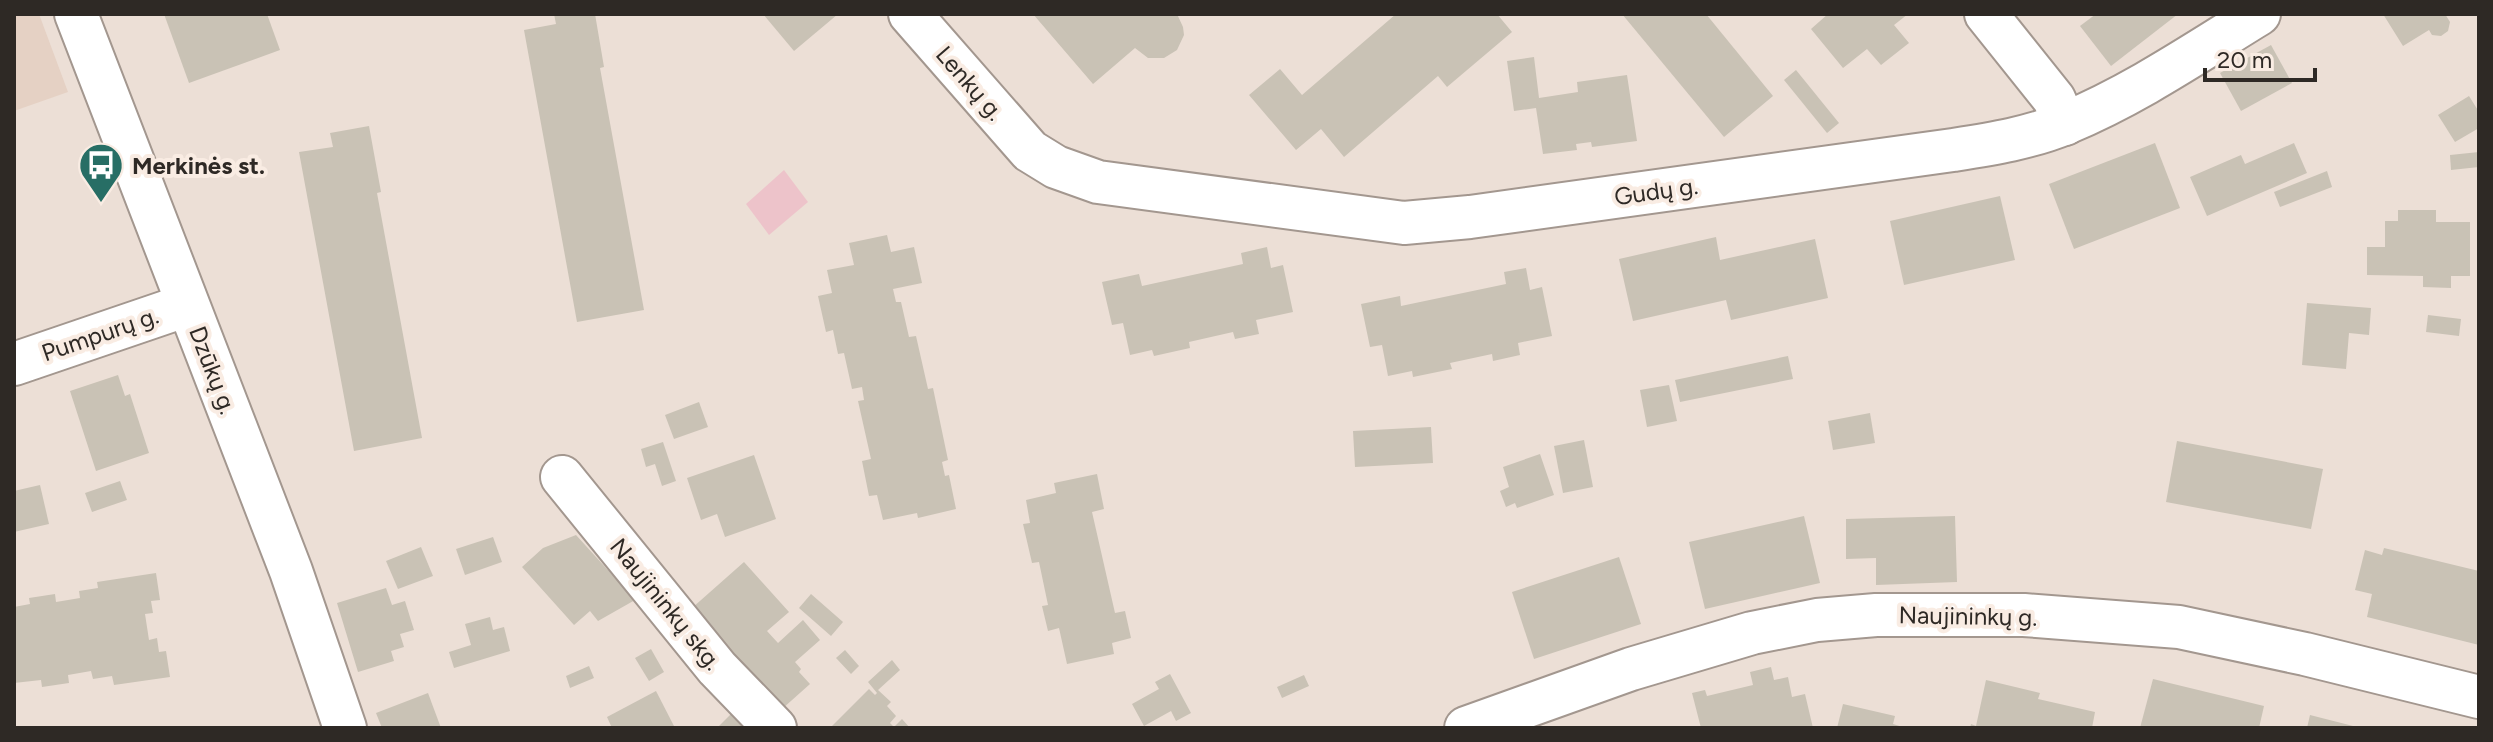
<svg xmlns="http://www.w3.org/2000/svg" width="2493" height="742" font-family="Figtree,sans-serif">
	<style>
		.built { fill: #e5d1c4 }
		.green { fill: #edc3ca }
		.building { fill: #c9c2b5 }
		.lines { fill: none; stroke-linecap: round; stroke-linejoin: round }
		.minor-casing { stroke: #a3978f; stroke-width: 46 }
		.minor { stroke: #fff; stroke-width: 42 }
		.labels { text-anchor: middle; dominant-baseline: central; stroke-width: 8; stroke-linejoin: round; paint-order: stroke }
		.street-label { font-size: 24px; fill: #2e2925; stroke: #f9ece3 }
		.poi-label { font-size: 24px; font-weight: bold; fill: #2e2925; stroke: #f9ece3; text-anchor: start }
	</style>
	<rect width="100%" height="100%" fill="#ecdfd6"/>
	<path class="built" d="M14 14H39L68 92 14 111Z"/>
	<path class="green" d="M784 170 808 202 769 235 746 204Z"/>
	<g class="building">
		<path d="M164 14H267L280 50 189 83Z"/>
		<path d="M554 14H595L604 67 600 68 644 310 577 322 524 30 556 24Z"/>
		<path d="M763 14H838L794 51Z"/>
		<path d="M1033 14H1177L1183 27 1184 35 1177 50 1164 58H1148L1135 48 1093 84Z"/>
		<path d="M1396 14H1497L1512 32 1447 87 1438 76 1344 157 1321 129 1296 150 1249 95 1280 69 1302 95Z"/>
		<path d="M1622 14H1706L1773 96 1724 137Z"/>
		<path d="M1828 14H1908L1894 25 1909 43 1881 65 1867 49 1843 68 1811 29Z"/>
		<path d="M2096 14H2178L2111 66 2080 26Z"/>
		<path d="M2383 14H2445L2450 22 2448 31 2441 36 2432 35 2429 30 2403 46Z"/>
		<path d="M2271 45 2292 83 2241 111 2220 73Z"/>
		<path d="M1534 57 1539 98 1578 92 1577 82 1627 75 1637 141 1592 147 1591 142 1576 144 1577 150 1543 154 1536 108 1514 111 1507 61Z"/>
		<path d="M1796 70 1839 123 1827 133 1784 80Z"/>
		<path d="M2469 96 2479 112V128L2455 142 2438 115Z"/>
		<path d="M369 126 381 192 377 193 422 438 354 451 299 152 333 147 330 133Z"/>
		<path d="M2155 143 2180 208 2074 249 2049 184Z"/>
		<path d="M2294 143 2307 173 2207 216 2190 177 2241 155 2245 164Z"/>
		<path d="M2479 152V167L2451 170 2450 155Z"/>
		<path d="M2327 171 2332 187 2280 207 2274 192Z"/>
		<path d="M2000 196 2015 260 1904 285 1890 221Z"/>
		<path d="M2398 210H2436V222H2470V276H2451V288L2423 287V276L2367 275V247H2385V221H2398Z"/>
		<path d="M887 235 891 252 914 247 922 283 893 289 896 302H901L909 337 916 336 928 389 933 388 948 460 942 462 945 476 949 475 956 509 918 518 917 513 883 520 877 495 869 496 862 461 871 459 858 401 864 400 862 387 852 389 844 353 838 354 833 330 826 332 818 296 832 293 827 270 854 265 849 243Z"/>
		<path d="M1716 237 1720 260 1815 239 1828 298 1731 320 1726 300 1633 321 1619 259Z"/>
		<path d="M1267 247 1271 268 1283 265 1293 312 1256 320 1259 334 1235 339 1233 332 1189 342 1190 348 1154 356 1152 350 1130 355 1123 323 1112 325 1102 282 1139 274 1142 286 1243 264 1241 253Z"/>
		<path d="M1526 268 1530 290 1542 287 1552 336 1518 343 1520 355 1493 361 1492 354 1450 363 1452 369 1413 377 1412 371 1388 376 1382 345 1370 347 1361 304 1400 296 1401 306 1506 284 1504 272Z"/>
		<path d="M2307 303 2371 308 2369 335 2349 333 2346 369 2302 365Z"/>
		<path d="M2428 315 2461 319 2459 336 2426 332Z"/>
		<path d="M1788 356 1793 379 1680 402 1675 380Z"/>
		<path d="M118 375 125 396 130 394 149 453 96 471 70 391Z"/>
		<path d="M1669 385 1677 421 1647 427 1640 390Z"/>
		<path d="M699 402 708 427 674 439 665 415Z"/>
		<path d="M1870 413 1875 443 1833 450 1828 421Z"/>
		<path d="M1431 427 1433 463 1355 467 1353 431Z"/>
		<path d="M1584 440 1593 487 1563 493 1554 446Z"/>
		<path d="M2177 441 2323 469 2311 529 2166 502Z"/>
		<path d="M663 442 676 481 662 486 655 464 646 467 641 449Z"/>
		<path d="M1540 454 1554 495 1517 508 1515 503 1506 507 1500 491 1509 487 1503 467Z"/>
		<path d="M754 455 776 519 725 537 717 514 701 520 687 478Z"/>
		<path d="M1097 474 1104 509 1092 512 1115 613 1125 611 1131 638 1112 643 1114 654 1067 664 1059 628 1048 631 1042 606 1048 605 1039 562 1032 563 1023 524 1030 523 1026 500 1056 493 1054 483Z"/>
		<path d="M120 481 127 500 92 512 85 493Z"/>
		<path d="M40 485 49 524 14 532V491Z"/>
		<path d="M1804 516 1820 583 1705 609 1689 542Z"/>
		<path d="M1955 516 1957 582 1876 585V558L1846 559V519Z"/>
		<path d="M576 535 635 600 598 621 590 611 574 625 522 567 543 548Z"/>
		<path d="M493 537 502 562 465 575 456 549Z"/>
		<path d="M421 547 433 576 398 589 386 561Z"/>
		<path d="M2384 548 2479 571V645L2367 617 2372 594 2355 590 2365 550 2382 555Z"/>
		<path d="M1619 557 1641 624 1534 659 1512 592Z"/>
		<path d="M744 562 789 612 767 631 778 643 803 620 820 640 795 662 801 669 799 672 810 684 782 709 692 608Z"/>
		<path d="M156 573 160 600 151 601 153 613 145 614 149 640 157 638 159 652 166 651 170 677 114 685 112 676 93 679 91 671 68 675 69 683 42 687 41 680 14 683V607L30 604 29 598 55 594 56 602 80 598 79 591 98 588 97 582Z"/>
		<path d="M386 588 392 605 405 601 414 630 400 634 404 647 391 651 394 661 358 672 337 603Z"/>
		<path d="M811 594 843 622 831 636 799 608Z"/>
		<path d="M490 617 493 630 504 627 510 651 454 668 449 652 471 645 465 624Z"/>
		<path d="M651 649 664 672 649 681 635 658Z"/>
		<path d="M845 650 859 666 851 674 836 658Z"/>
		<path d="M892 660 900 670 878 690 891 702 887 706 896 716 890 723 894 727 902 719 910 728H830L869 689 875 695 877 693 868 682Z"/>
		<path d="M589 666 594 678 570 688 566 676Z"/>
		<path d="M1771 667 1774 680 1788 677 1792 697 1805 694 1813 728H1701L1692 693 1705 690 1707 696 1753 685 1750 672Z"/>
		<path d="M1170 674 1191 713 1176 721 1171 711 1144 726 1132 704 1159 689 1155 682Z"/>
		<path d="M1304 675 1309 686 1282 698 1277 687Z"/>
		<path d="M2153 679 2264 706 2259 728H2140Z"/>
		<path d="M1986 680 2040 693 2038 699 2095 712 2092 728H1970L1971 724 1976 726Z"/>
		<path d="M656 691 675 728H612L607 717Z"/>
		<path d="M428 693 441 728H382L376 713Z"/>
		<path d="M1843 704 1895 716 1893 724 1906 728H1837Z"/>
		<path d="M733 712 749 728H717Z"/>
		<path d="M2310 715 2357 727V728H2307Z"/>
	</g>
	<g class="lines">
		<g class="minor-casing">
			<g id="minor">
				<path d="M76 14 291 571 345 728"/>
				<path d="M910 14 1030 151 1056 167 1098 182 1404 223 1470 217 1953 150C1991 144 2030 138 2066 123 2134 95 2197 52 2259 14"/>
				<path d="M1986 14 2054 99 2065 124"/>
				<path d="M14 364 187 305"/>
				<path d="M562 477 717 668 775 728"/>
				<path d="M1466 728 1631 669 1752 633 1817 620 1876 615H2024L2179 627 2305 654 2479 697"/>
			</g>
		</g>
		<use href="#minor" class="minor"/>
	</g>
	<defs>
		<g id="bus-pin" transform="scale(2.3)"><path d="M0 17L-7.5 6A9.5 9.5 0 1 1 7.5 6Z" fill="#276e65" stroke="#f9ece3"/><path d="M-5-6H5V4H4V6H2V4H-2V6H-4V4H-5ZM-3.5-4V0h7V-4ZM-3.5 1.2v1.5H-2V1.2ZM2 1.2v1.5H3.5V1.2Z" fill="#fff"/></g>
	</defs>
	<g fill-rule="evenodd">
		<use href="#bus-pin" x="101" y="165"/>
	</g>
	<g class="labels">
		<g class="street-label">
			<text transform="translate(970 83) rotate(49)">Lenkų g.</text>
			<text transform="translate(1656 191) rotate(-8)">Gudų g.</text>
			<text transform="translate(100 334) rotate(-19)">Pumpurų g.</text>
			<text transform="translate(213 370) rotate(69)">Dzūkų g.</text>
			<text transform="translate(666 604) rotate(51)">Naujininkų skg.</text>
			<text transform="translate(1968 616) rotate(1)">Naujininkų g.</text>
		</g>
		<g class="poi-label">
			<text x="132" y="165">Merkinės st.</text>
		</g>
	</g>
	<rect width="2493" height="742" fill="none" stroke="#2e2925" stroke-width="32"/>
	<path d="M2205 68v12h110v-12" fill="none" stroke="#2e2925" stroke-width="4"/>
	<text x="2217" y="68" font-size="24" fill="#2e2925" stroke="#f9ece3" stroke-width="6" paint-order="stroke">20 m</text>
</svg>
